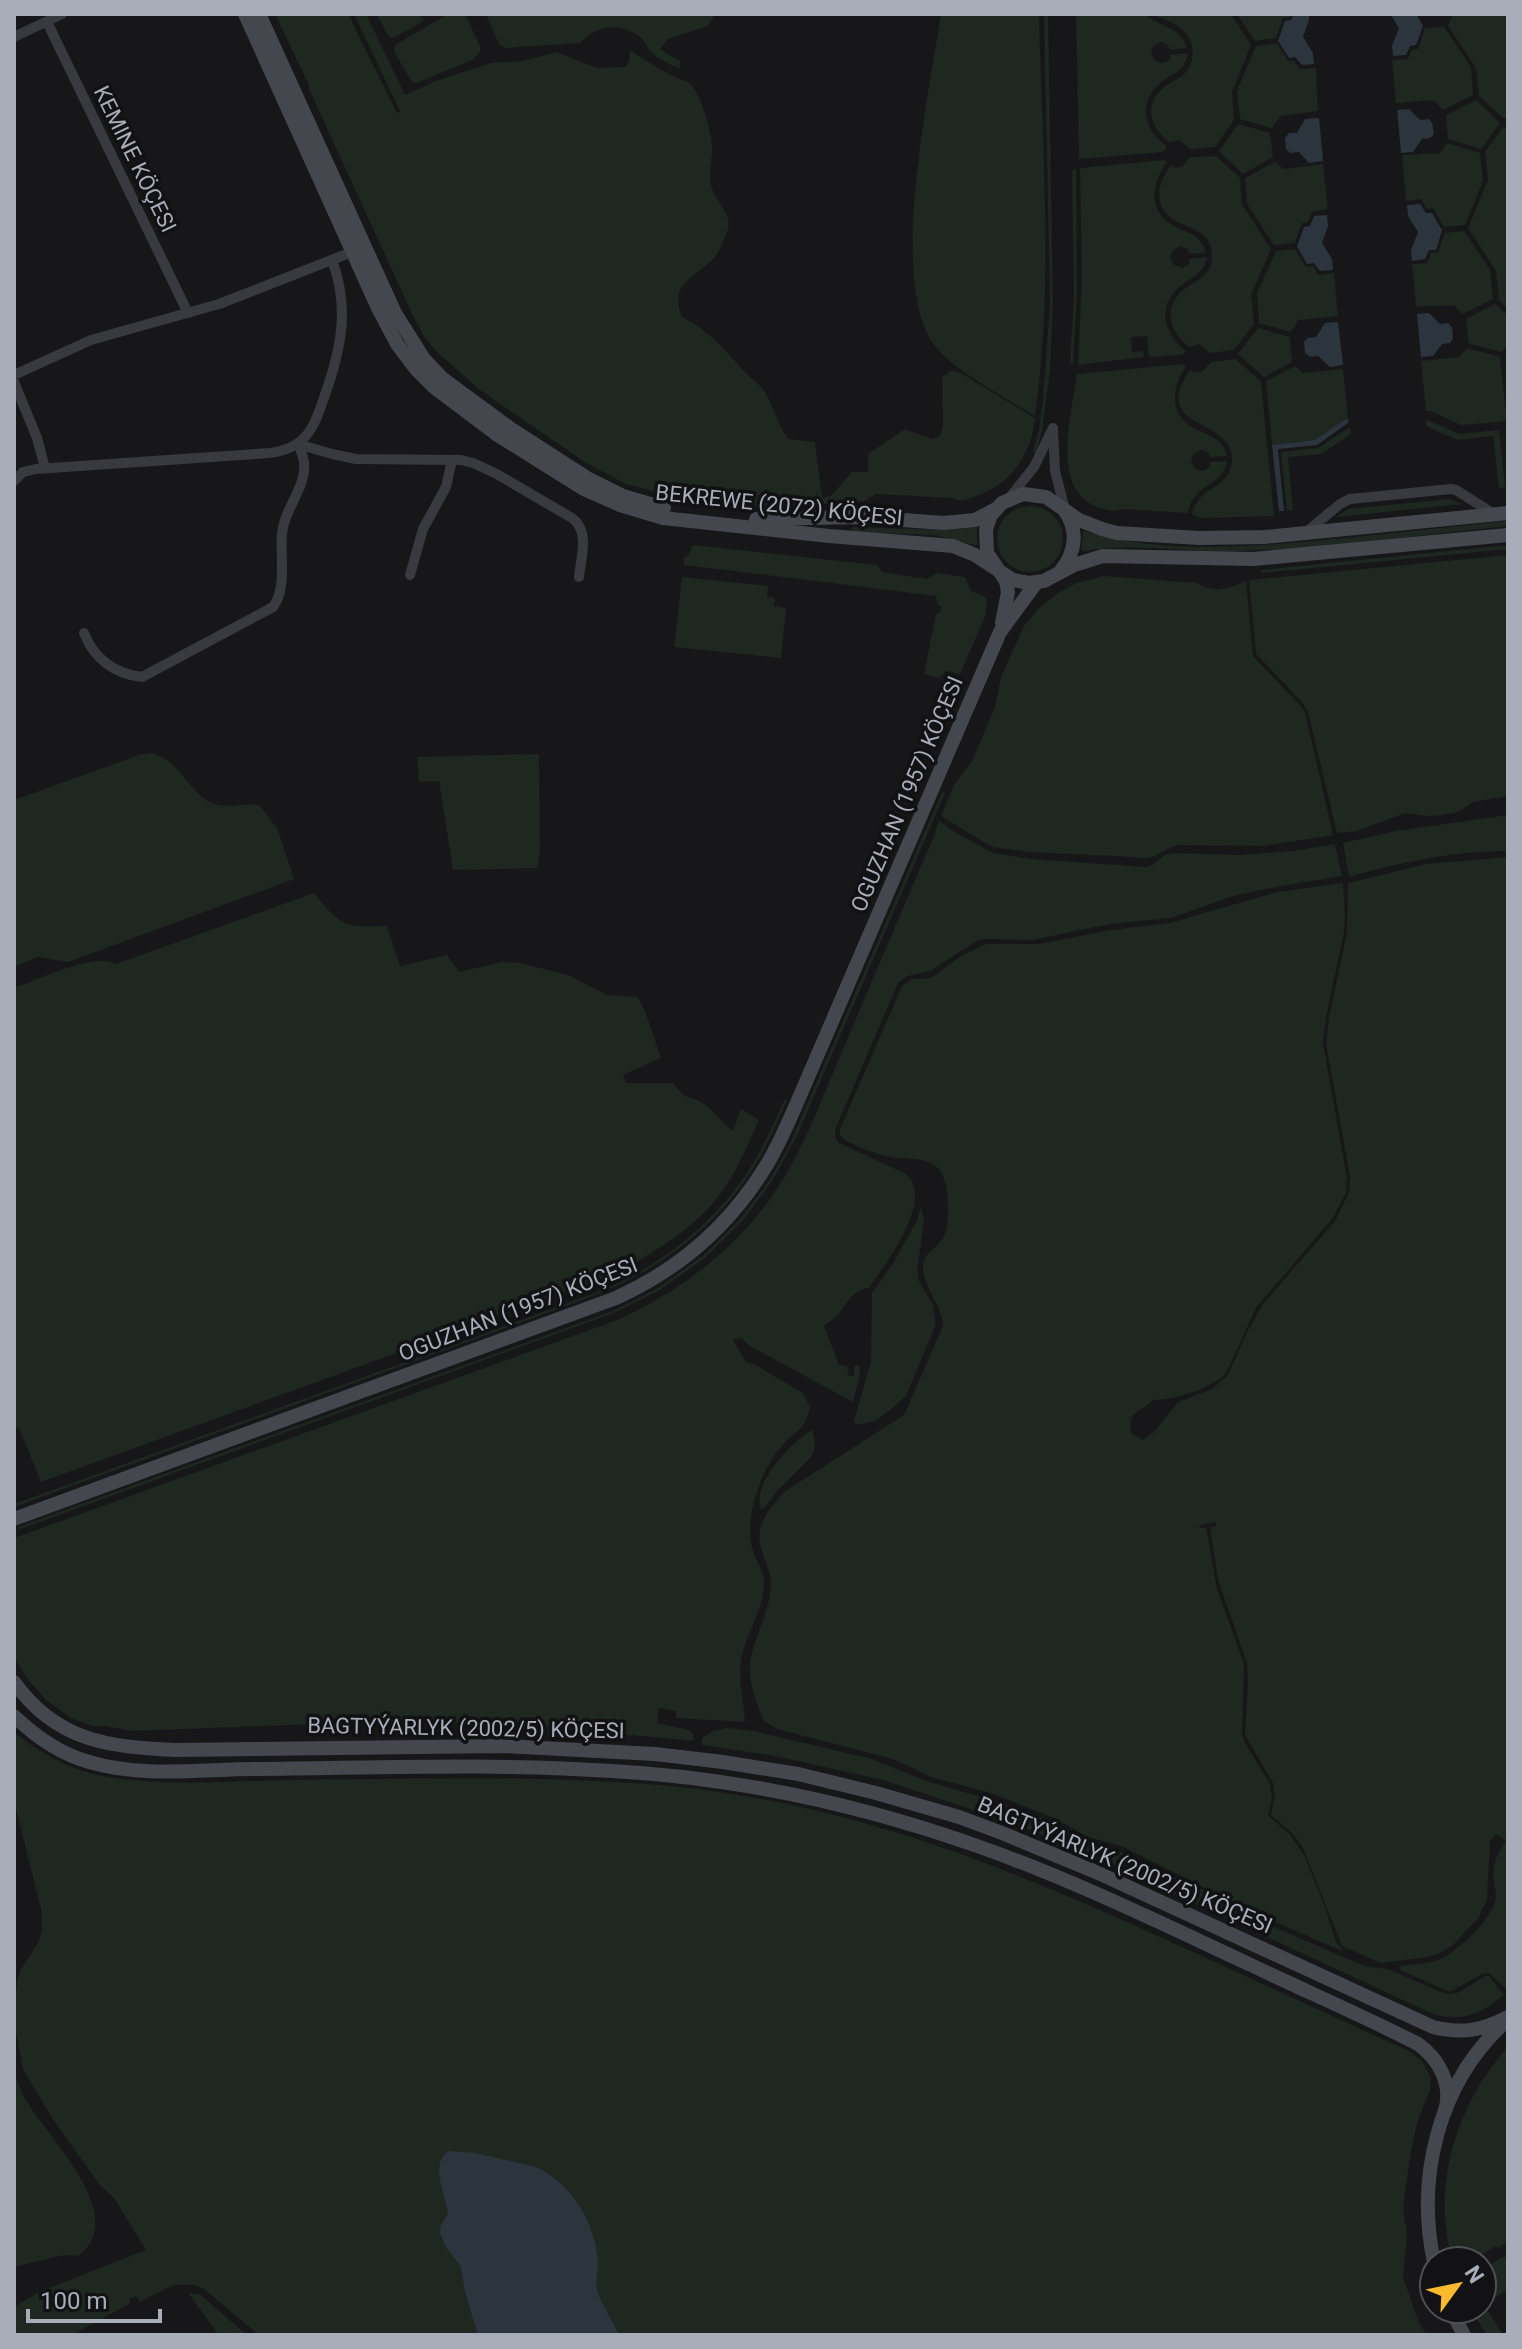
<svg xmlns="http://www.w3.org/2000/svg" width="1522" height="2349" font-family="Roboto,sans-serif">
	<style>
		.green { fill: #1e2720 }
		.water { fill: #2c353d }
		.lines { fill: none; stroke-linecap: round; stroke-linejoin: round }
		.street { stroke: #393a40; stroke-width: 10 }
		.secondary { stroke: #45474e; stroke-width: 14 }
		.labels { text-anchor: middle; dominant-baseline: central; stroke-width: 7; stroke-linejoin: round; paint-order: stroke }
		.street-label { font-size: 22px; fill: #a8adb9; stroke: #121214 }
	</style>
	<rect width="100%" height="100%" fill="#171719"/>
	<g class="green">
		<path d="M275 14H348L397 113 400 111 354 14H366L405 95 436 81 491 63 523 61 556 52 597 68 626 67 629 61 630 50C642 58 654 66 667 73 674 77 683 79 689 83 700 91 712 132 712 146 713 160 707 174 712 188 717 205 734 214 727 232 724 240 719 253 713 259 693 279 669 283 682 317 711 332 723 348 744 371 751 378 761 385 766 394 775 409 778 425 788 439L815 442 822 498 831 496 852 472H868V454L905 429 931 439 940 436 943 424 942 377 950 371 959 372 1035 418C1031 454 1012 484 976 496 968 500 960 502 952 498L876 494 864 501 774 508 740 506 671 496 626 484 586 463 480 390 438 353 425 338 414 318 309 89V85Z"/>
		<path d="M376 14H419L424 21 395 37 390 38Z"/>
		<path d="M448 14H465L480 46V51L473 60 416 83 412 82 394 52 395 45Z"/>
		<path d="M486 14H715L708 26 668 39 660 49 681 62 679 69C671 64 659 60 652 53 647 49 646 42 641 38 622 21 596 25 580 43L505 48 499 44Z"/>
		<path d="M941 14H1039C1042 147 1054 284 1035 416 1009 400 952 369 935 346 887 285 930 89 941 14Z"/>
		<path d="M1044 14H1048L1053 304 1050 369 1042 431 1036 453 1033 452 1039 430 1043 399 1050 304Z"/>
		<path d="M1076 14H1145C1160 28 1181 26 1187 48L1170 50 1168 45 1161 42 1153 46 1151 53 1155 61 1162 63 1170 60V55L1188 53C1185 73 1171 73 1158 85 1137 104 1146 133 1167 146L1163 152 1079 159Z"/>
		<path d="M1152 14H1231L1251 45 1232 92 1234 120 1215 147 1190 149 1180 140 1170 142C1152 131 1143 107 1161 90 1166 84 1175 81 1182 76 1195 65 1196 44 1185 32 1177 22 1163 20 1152 14Z"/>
		<path d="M1237 14H1290V17L1283 18 1276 38 1255 41Z"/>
		<path d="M1453 14H1507L1508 118H1503L1479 96 1476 68 1448 26Z"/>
		<path d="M1444 27 1471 67 1473 95 1443 110 1434 100 1396 103 1392 60 1408 59 1412 50 1418 49 1425 28Z"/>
		<path d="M1277 43 1288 61H1294L1300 69 1316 68 1318 111 1280 116 1272 128 1240 119 1237 90 1256 46Z"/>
		<path d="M1476 100 1500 123 1481 149 1448 139 1446 115Z"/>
		<path d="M1238 124 1270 133 1273 157 1243 174 1219 151Z"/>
		<path d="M1503 127H1508V309L1499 300 1496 271 1468 228 1488 180 1485 152Z"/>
		<path d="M1447 143 1480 153 1483 181 1465 225 1444 227 1433 208 1427 209 1421 199 1406 201 1402 155 1440 153Z"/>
		<path d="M1216 156 1240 178 1242 204 1271 249 1251 295 1254 324 1234 350 1210 353 1200 344 1189 347C1172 334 1163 312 1179 294 1192 280 1214 279 1212 254 1210 229 1189 230 1173 219 1152 205 1158 182 1171 165L1174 168 1182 167 1190 157Z"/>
		<path d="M1164 160 1167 162C1153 181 1147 207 1169 223 1185 234 1200 231 1206 253L1189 254 1188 249 1180 246 1173 250 1170 258 1174 265 1182 268 1189 264V259L1207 257C1203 277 1189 277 1177 289 1156 309 1166 336 1186 351L1182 355 1149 357 1147 336 1131 337 1132 352 1143 351 1144 357 1078 365 1082 277 1080 168Z"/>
		<path d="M1275 162 1284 169 1323 164 1328 209 1312 212 1308 222 1302 223 1295 243 1274 245 1247 204 1245 178Z"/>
		<path d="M1076 168 1077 294 1073 366 1070 362 1074 294 1072 171Z"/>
		<path d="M1464 231 1490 270 1493 299 1463 314 1454 305 1416 307 1412 264 1427 263 1431 253 1438 252 1445 233Z"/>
		<path d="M1295 249 1306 267 1313 266 1318 275 1334 273 1338 316 1298 320 1291 332 1259 323 1257 293 1276 251Z"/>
		<path d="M1495 304 1508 316V344L1502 352 1469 344 1466 319Z"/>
		<path d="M1258 328 1290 337 1292 362 1264 377 1238 354Z"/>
		<path d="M1467 348 1500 357 1507 421 1461 425 1431 411H1426L1421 361 1460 357Z"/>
		<path d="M1235 359 1261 381 1274 516 1201 518 1192 514C1199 484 1230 490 1232 461 1235 416 1148 432 1190 370L1193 372H1202L1211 362Z"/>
		<path d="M1183 364 1186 366C1172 387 1168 414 1194 428 1209 437 1222 436 1227 456L1210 457 1208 452 1201 450 1193 454 1191 462 1195 469 1203 471 1210 467V462L1227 461C1222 489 1194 481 1188 513L1122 509C1114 513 1107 510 1098 507 1049 490 1072 413 1077 374Z"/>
		<path d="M1295 366 1303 373 1343 369 1348 419 1344 420 1315 440 1272 445 1266 381Z"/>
		<path d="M1425 419 1459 434 1499 430 1505 488 1499 489 1493 436 1457 440 1426 426Z"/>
		<path d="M1350 427 1351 434 1321 454 1288 457 1293 510 1287 511 1281 452 1318 448Z"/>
		<path d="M1449 499 1463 504 1336 517 1348 509Z"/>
		<circle cx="1030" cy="539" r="33"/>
		<path d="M1508 521V526C1419 535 1330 548 1241 551 1188 553 1135 542 1083 551L1081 549 1083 531C1166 556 1260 546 1344 538 1399 532 1453 527 1508 521Z"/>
		<path d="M977 526V545H974L935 535 852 532V527L952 530Z"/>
		<path d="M693 545 878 565 882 572 927 579 937 573 965 577 971 591 984 596 987 600 986 614 960 674 946 671 939 678 924 674 936 614 940 612 941 607 937 604 936 596 684 565V558L688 556Z"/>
		<path d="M1508 545V549L1261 573V570Z"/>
		<path d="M1508 555V796L1473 802 1458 812 1442 815 1428 816 1405 813 1357 831 1337 833 1308 712 1302 702 1256 654 1249 580Z"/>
		<path d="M1104 576 1197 583C1211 593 1232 590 1246 580L1253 656 1299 704 1305 712 1333 835 1263 846 1179 845C1160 849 1154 863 1135 857L1029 852 992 847 941 816 954 785 972 761 995 707 1001 677 1024 626 1038 609 1058 593 1077 583Z"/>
		<path d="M682 577 768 586 767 597 775 598 774 606 786 608 781 658 674 647Z"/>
		<path d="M150 753C181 759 188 794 214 804 228 808 245 803 259 805L277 828 294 879 68 962 38 957 14 967V800L139 755Z"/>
		<path d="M539 754 540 851 537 868 453 870 439 781 419 782 417 757Z"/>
		<path d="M942 792 945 793 796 1138 771 1183 744 1219 706 1257 660 1290 614 1313 18 1530V1527L613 1311 658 1288 704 1255 742 1217 768 1182 789 1146Z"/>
		<path d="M1508 815V851C1454 851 1401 862 1349 877L1343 843 1396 831Z"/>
		<path d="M939 821 958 834 993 853 1031 859 1145 867 1152 865 1165 855 1174 853 1240 855 1293 851 1335 844 1342 876 1276 887 1233 896 1171 918 1110 924 1032 940 986 939 978 940 930 971 908 976 898 983 835 1130 836 1139 839 1143 904 1173C938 1196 885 1265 869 1288 849 1291 847 1306 835 1318 831 1321 827 1323 824 1326L839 1365 847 1366 849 1376H854V1366L859 1365 860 1375 853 1402 750 1346 741 1338 733 1340 746 1362 754 1364 803 1393 810 1407C805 1432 796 1429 782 1446 770 1459 761 1478 756 1495 751 1512 747 1532 753 1550 756 1562 765 1571 764 1584 763 1610 748 1631 742 1655 737 1674 744 1702 745 1722L676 1718V1711L659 1708 657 1723 689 1730 693 1734 694 1741 544 1727 453 1723 314 1724 130 1731 105 1726H92L71 1718 46 1700 26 1677 14 1657V1538L617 1320C688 1288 749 1239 788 1171 812 1129 828 1082 848 1038 876 971 905 903 934 836Z"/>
		<path d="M1508 857V1991L1489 1973 1482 1974 1450 1992 1400 1970V1966C1412 1964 1426 1964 1438 1960 1456 1953 1490 1921 1495 1902 1497 1895 1495 1889 1494 1883 1492 1865 1496 1855 1506 1841L1496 1834 1490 1842 1487 1899 1477 1920 1452 1946 1438 1954 1428 1957 1381 1963 1342 1946 1303 1848 1293 1834 1271 1815 1275 1795 1273 1783 1245 1735 1248 1681 1247 1663 1218 1580 1210 1527 1216 1526V1522L1199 1525 1200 1528 1206 1527 1217 1589 1244 1664 1242 1734 1245 1743 1270 1784 1272 1799 1268 1815 1290 1835 1304 1855 1325 1907 1336 1942 1344 1952 1253 1912 1121 1846 1088 1837 1054 1818 1021 1805 991 1793 931 1777 893 1759 777 1729 764 1721C757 1705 747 1679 750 1661 755 1635 770 1612 771 1584 771 1566 756 1549 760 1530 763 1516 776 1499 787 1490L904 1415 943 1326C942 1305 924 1289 923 1268 923 1253 936 1249 943 1238 951 1226 949 1184 941 1172 931 1157 911 1159 896 1158 882 1156 847 1145 840 1135V1129L902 986 912 979 931 978 961 956 986 944H1040L1110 930 1170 923 1277 892 1343 883 1345 914 1344 933 1326 1017 1323 1043 1347 1178 1346 1193 1332 1219 1256 1308 1228 1369 1222 1378 1200 1390 1173 1398 1154 1400 1132 1416 1130 1426 1132 1434 1143 1440 1154 1432 1178 1402 1212 1389 1228 1375 1247 1332 1263 1304 1335 1221 1349 1192 1350 1177 1326 1044 1329 1017 1347 932 1348 883 1426 864Z"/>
		<path d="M314 893C342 927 343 927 387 926L400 966 447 955 459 972 502 962 520 963 568 975 607 995 638 997 646 1014 661 1058 623 1075 626 1083H673C689 1104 688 1093 704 1104 715 1111 722 1124 733 1131L741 1109 759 1120C748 1144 737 1171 721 1193 697 1226 657 1250 622 1271L41 1482 19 1428 14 1429V988C38 980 93 952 116 964Z"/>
		<path d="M785 1099 787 1100C777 1123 767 1146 754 1167 716 1228 656 1272 590 1297L14 1507V1504L590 1295C659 1269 721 1220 758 1155 768 1137 776 1118 785 1099Z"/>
		<path d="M921 1206 924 1221 917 1271 919 1281 933 1305 936 1324 906 1396 889 1411 874 1421 856 1425 854 1421 871 1361 872 1293 893 1263 917 1221Z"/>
		<path d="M812 1430C816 1440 816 1447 811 1457L777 1491 765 1508 761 1509C751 1483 792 1442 812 1430Z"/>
		<path d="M727 1728 754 1731 872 1759 926 1781 995 1801 1049 1820 1080 1839 1114 1849 1212 1894 1251 1917 1334 1953 1368 1967 1388 1969 1446 1994 1457 1993 1486 1976H1489L1504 1995C1481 2013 1463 2023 1433 2014L1077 1849 1013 1823 883 1780 775 1756 702 1745V1738L712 1731Z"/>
		<path d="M14 1732C39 1752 66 1768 98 1775 156 1787 228 1781 288 1780 407 1779 527 1775 647 1784 845 1799 1011 1868 1189 1950 1263 1984 1336 2018 1409 2051L1422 2061 1431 2078 1430 2090 1418 2120 1411 2151 1403 2208 1407 2234 1403 2277 1419 2323 1427 2335H259L204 2289 195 2285H174L140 2302 136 2296 130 2299 129 2304 72 2335H14V2307L39 2292 146 2250 114 2198 99 2184 52 2118 23 2069 14 2023 17 1982 20 1971 39 1941 42 1930V1913L14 1801Z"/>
		<path d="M1508 2047V2241L1498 2248 1496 2246 1471 2261H1453C1430 2187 1457 2103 1508 2047Z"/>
		<path d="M14 2071C18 2083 22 2094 29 2105 51 2140 130 2218 78 2256L64 2255 14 2267Z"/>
		<path d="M1504 2256 1508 2262V2289L1484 2305 1503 2335H1487L1471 2309H1482V2270Z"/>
		<path d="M188 2293 198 2294 204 2298 247 2335H219Z"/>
	</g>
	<g class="water">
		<path d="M1294 14H1309V20L1303 37 1313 53 1314 64 1302 65 1295 57 1289 58 1278 41 1285 21 1291 20Z"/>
		<path d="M1390 14H1416L1423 26 1416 45 1410 46 1406 55 1393 56 1392 46 1399 28Z"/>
		<path d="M1409 109 1420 120 1429 119 1432 123 1434 134 1430 138 1422 139 1413 152 1401 153 1397 110Z"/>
		<path d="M1319 118 1323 161 1309 163 1299 152 1290 153 1286 149 1285 138 1289 133H1297L1305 119Z"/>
		<path d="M1420 204 1426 213H1432L1442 230 1436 250H1429L1425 259 1412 261 1411 250 1418 232 1408 216 1407 205Z"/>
		<path d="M1327 215 1328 226 1322 243 1332 259 1333 270 1320 271 1314 263 1307 264 1297 246 1304 227 1310 226 1314 216Z"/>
		<path d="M1429 313 1440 324 1448 323 1452 327 1453 338 1450 343 1442 344 1433 356 1421 357 1417 314Z"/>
		<path d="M1338 322 1343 365 1330 367 1318 356 1310 357 1305 353 1304 342 1308 338 1316 337 1325 323Z"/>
		<path d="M1348 419V423L1317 445 1278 449 1284 511H1279L1272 445 1315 440 1344 420Z"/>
		<path d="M448 2151 475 2153 536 2167C572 2183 597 2226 598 2264 598 2273 595 2281 597 2290 599 2300 614 2323 619 2335H478L465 2292 461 2267 446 2247 440 2233 441 2225 448 2214C446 2194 429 2166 448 2151Z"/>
	</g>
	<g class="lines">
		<g class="street">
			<path d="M47 22 188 313"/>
			<path d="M14 37 62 14"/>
			<path d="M14 375 91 340 219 304 357 250"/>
			<path d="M14 382 37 438 45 468"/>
			<path d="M1053 430 1055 471 1065 510"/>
			<path d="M298 444 332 454 356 459 461 460 473 463 495 473 572 518C590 531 581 557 579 577"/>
			<path d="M14 481 23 472 36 469 269 453C307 449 314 427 325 395 341 349 350 308 332 260"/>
			<path d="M1010 497 1034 467 1053 428"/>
			<path d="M1305 533 1340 504 1350 499 1451 489 1456 490 1494 514"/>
			<path d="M410 575 423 529 446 487 452 460"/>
			<path d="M84 633C94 659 115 674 142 677L273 607C287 589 280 556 282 533 284 509 307 487 304 462 303 456 300 449 298 444"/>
		</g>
		<g class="secondary">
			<path d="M245 14 378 308 397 344 416 369 435 388 496 434 584 489 620 505 663 518 829 536 953 546 975 555 1013 580 1029 583 1044 581 1074 565 1103 556 1253 559 1508 535"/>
			<path d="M259 14 395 313 424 359 443 379 511 429 587 478 623 496 664 508"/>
			<path d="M756 519 862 517 944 523 975 520 996 509"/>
			<path d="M1062 569C1076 551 1078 530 1065 511"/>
			<path d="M1002 623 1008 592 1006 581 987 553 986 529 991 515 1002 503 1023 494 1046 497 1079 520 1102 529 1117 533 1199 538 1264 537 1508 513"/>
			<path d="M14 1519 616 1298C680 1269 730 1225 766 1166 778 1147 787 1125 796 1105L1000 632 1036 583"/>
			<path d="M14 1682C56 1741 108 1747 175 1750L505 1746 655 1754 723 1762 798 1774 876 1793 959 1817 1002 1833 1096 1872 1433 2027C1461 2034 1482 2031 1508 2017"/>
			<path d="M14 1716C35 1736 60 1754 89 1762 143 1778 202 1769 258 1769 376 1768 495 1763 612 1771 738 1778 862 1805 980 1847 1073 1880 1163 1924 1251 1965 1307 1992 1364 2016 1418 2044 1439 2059 1453 2085 1445 2111"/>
			<path d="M1434 2262C1416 2178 1438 2085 1502 2025"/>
			<path d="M1450 2309 1464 2335"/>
		</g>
	</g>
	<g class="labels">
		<g class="street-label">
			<text transform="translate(135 159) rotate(64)">KEMINE KÖÇESI</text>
			<text transform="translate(779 505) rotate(6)">BEKREWE (2072) KÖÇESI</text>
			<text transform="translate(907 794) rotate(-67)">OGUZHAN (1957) KÖÇESI</text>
			<text transform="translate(518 1309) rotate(-21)">OGUZHAN (1957) KÖÇESI</text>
			<text transform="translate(466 1728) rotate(1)">BAGTYÝARLYK (2002/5) KÖÇESI</text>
			<text transform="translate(1125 1865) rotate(23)">BAGTYÝARLYK (2002/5) KÖÇESI</text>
		</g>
	</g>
	<rect width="1522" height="2349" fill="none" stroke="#a8adb9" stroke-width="32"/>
	<g transform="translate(1458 2285) rotate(57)"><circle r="38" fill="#121214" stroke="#4e5056" stroke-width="2"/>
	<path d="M0-6L14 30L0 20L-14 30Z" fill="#faba2e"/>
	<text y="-12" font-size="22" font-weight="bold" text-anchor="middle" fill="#a8adb9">N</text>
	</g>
	<path d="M28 2309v12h132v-12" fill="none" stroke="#a8adb9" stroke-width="4"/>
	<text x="40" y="2309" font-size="24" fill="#a8adb9" stroke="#121214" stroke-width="6" paint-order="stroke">100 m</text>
</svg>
